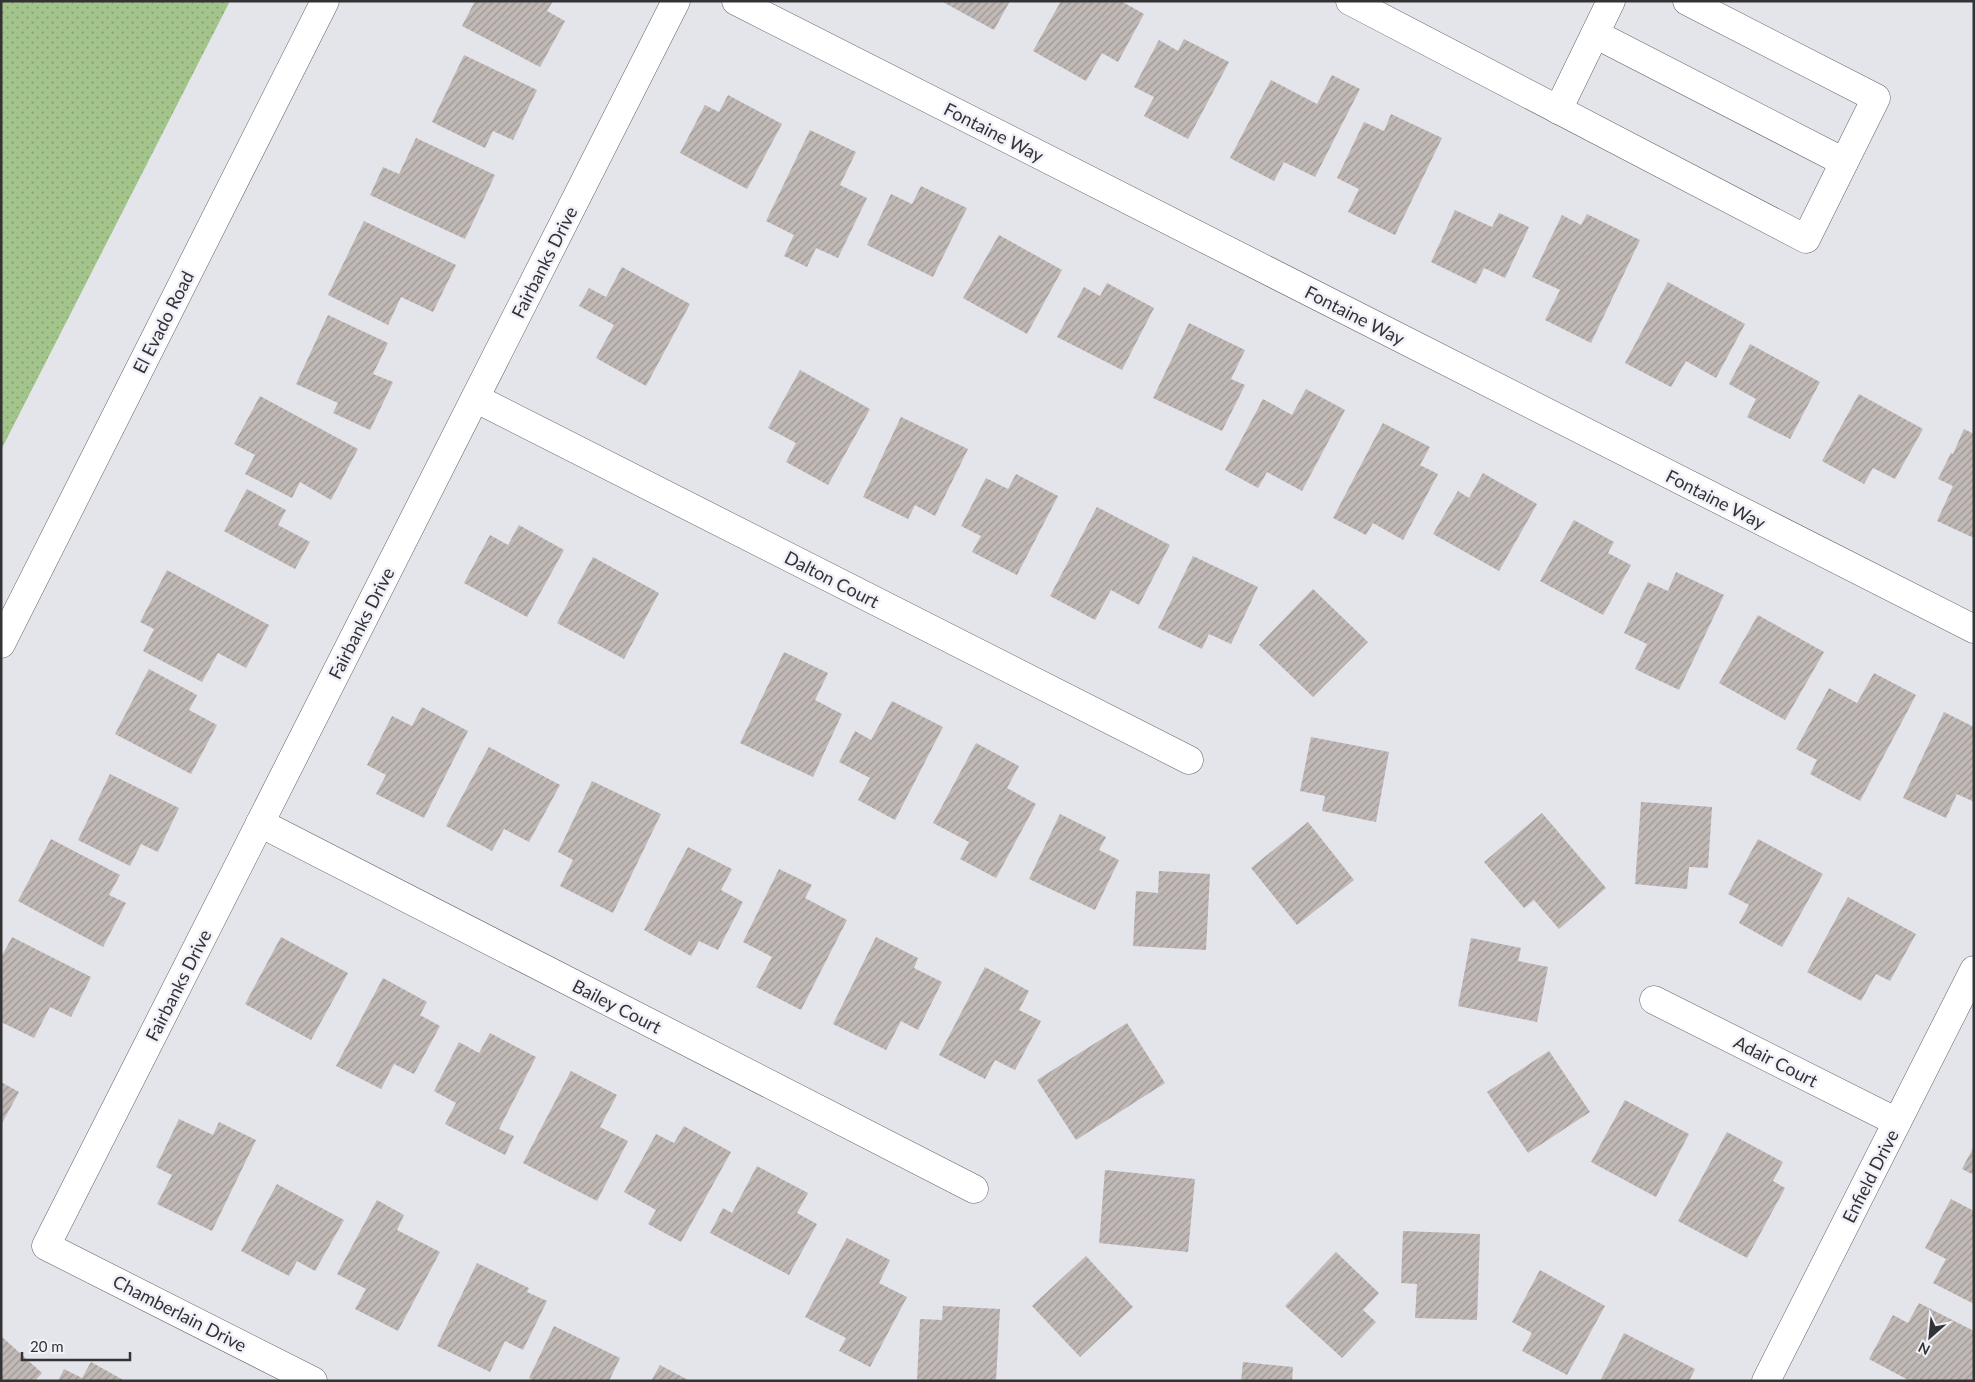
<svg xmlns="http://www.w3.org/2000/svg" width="1975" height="1382" font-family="Lato,sans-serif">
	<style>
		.grass { fill: url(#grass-dots) }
		.building { fill: url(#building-hatch) }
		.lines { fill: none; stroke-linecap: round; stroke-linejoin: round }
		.minor-casing { stroke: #626369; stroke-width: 29 }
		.minor { stroke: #fff; stroke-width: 28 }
		.labels { text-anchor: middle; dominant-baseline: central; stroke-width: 5; stroke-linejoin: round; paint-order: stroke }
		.street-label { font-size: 18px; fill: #333336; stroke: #f1f1f9 }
	</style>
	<defs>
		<pattern id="grass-dots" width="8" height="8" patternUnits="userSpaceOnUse" patternTransform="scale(1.25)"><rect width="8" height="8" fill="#a3c48a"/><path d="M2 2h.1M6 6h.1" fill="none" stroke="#85a072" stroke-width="1.8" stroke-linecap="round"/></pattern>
		<pattern id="building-hatch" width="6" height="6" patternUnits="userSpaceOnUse" patternTransform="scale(1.25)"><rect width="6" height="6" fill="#c1b9b6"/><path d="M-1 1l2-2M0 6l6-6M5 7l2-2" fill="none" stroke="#9d9795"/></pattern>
	</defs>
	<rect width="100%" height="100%" fill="#e4e4eb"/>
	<path class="grass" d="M1 1H230L1 450Z"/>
	<g class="building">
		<path d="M475 1H553L547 11 565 21 540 67 462 26Z"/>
		<path d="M941 1H1010L994 30Z"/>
		<path d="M1061 1H1121L1144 14 1118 62 1102 53 1086 81 1033 51Z"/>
		<path d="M1184 39 1229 62 1188 139 1144 116 1154 97 1134 87 1159 40 1178 51Z"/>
		<path d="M464 55 537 90 513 140 493 131 485 148 432 122Z"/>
		<path d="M1332 75 1360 89 1315 177 1284 162 1274 181 1230 158 1271 80 1317 104Z"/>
		<path d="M728 95 782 124 747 189 680 153 705 105 719 112Z"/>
		<path d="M1391 114 1442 138 1395 235 1348 212 1359 189 1337 178 1364 122 1384 131Z"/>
		<path d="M810 130 856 152 840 185 867 198 838 258 816 248 807 267 784 256 794 235 766 221Z"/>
		<path d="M416 138 495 175 465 239 370 195 383 167 399 174Z"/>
		<path d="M921 186 967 208 933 277 867 245 891 194 912 204Z"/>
		<path d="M1455 210 1492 227 1499 213 1529 227 1505 278 1484 268 1476 284 1431 262Z"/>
		<path d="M1587 214 1640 240 1591 343 1545 320 1560 290 1532 277 1562 215 1581 225Z"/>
		<path d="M364 221 456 265 433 312 401 297 388 325 328 295Z"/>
		<path d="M999 235 1062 270 1027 334 963 298Z"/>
		<path d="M622 267 690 304 646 386 596 358 614 325 579 306 589 288 606 297Z"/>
		<path d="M1668 282 1745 324 1716 378 1686 361 1671 387 1625 363Z"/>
		<path d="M1107 283 1154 308 1122 370 1057 337 1084 287 1100 296Z"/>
		<path d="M328 315 388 343 373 374 393 382 370 430 333 413 338 403 296 384Z"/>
		<path d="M1189 323 1245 350 1231 379 1245 385 1222 431 1153 398Z"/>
		<path d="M1750 344 1820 382 1790 439 1747 417 1756 399 1729 384Z"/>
		<path d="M800 370 870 409 828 485 786 462 796 443 768 428Z"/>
		<path d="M1306 389 1345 410 1302 491 1267 472 1258 488 1225 470 1263 399 1292 415Z"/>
		<path d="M1859 394 1923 429 1895 479 1873 468 1864 484 1822 461Z"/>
		<path d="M260 396 358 449 331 500 300 482 292 498 245 474 255 455 234 444Z"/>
		<path d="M901 417 968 449 935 516 915 505 908 519 863 497Z"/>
		<path d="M1383 423 1430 447 1420 465 1438 474 1403 540 1373 523 1366 535 1333 518Z"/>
		<path d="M1964 429 1974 434V538L1937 521 1953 486 1938 479 1951 453 1953 454Z"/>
		<path d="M1483 473 1537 504 1499 571 1433 534 1458 491 1469 498Z"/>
		<path d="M1016 474 1058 496 1017 575 972 552 981 536 961 526 986 478 1008 489Z"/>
		<path d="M247 489 286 510 278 525 310 542 295 569 224 531Z"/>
		<path d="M1097 507 1170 545 1139 605 1111 590 1095 620 1050 596Z"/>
		<path d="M1574 520 1614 542 1608 553 1631 565 1603 615 1540 581Z"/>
		<path d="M519 525 564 550 527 617 464 583 490 535 508 545Z"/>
		<path d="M1193 556 1258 587 1231 644 1209 634 1202 649 1158 628Z"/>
		<path d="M593 557 659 593 624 659 557 623Z"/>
		<path d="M167 570 269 625 246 668 218 653 202 682 143 651 154 629 140 622Z"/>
		<path d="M1676 572 1724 595 1679 690 1635 669 1647 644 1624 633 1648 582 1668 591Z"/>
		<path d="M1313 589 1368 642 1313 697 1259 645Z"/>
		<path d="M1758 615 1824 652 1785 720 1719 683Z"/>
		<path d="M784 652 828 673 815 700 842 714 813 777 740 743Z"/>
		<path d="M149 669 197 695 189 710 217 725 191 774 115 734Z"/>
		<path d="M1874 673 1916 695 1860 801 1810 774 1817 760 1796 749 1829 688 1857 703Z"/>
		<path d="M892 701 943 727 895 820 858 800 870 778 839 762 855 731 871 740Z"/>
		<path d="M422 707 468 731 424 818 376 794 386 775 367 765 392 716 412 726Z"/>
		<path d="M1944 712 1974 727V802L1957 794 1946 818 1903 798Z"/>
		<path d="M1311 737 1389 752 1376 822 1322 811 1325 796 1300 791Z"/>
		<path d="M976 743 1019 766 1007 788 1036 804 996 878 960 859 969 842 933 823Z"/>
		<path d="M489 747 560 785 529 842 504 829 492 851 446 826Z"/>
		<path d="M110 774 179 808 158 852 141 844 130 866 78 840Z"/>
		<path d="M592 781 661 814 613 913 560 886 573 860 558 852Z"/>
		<path d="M1641 802 1712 807 1708 868 1689 867 1687 889 1635 884Z"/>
		<path d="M1542 813 1606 888 1559 929 1534 900 1524 908 1484 862Z"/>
		<path d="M1060 814 1106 837 1099 850 1119 860 1095 910 1029 879Z"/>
		<path d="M1308 822 1354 880 1297 925 1251 868Z"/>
		<path d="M51 839 120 875 109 895 126 903 103 947 18 901Z"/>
		<path d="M1758 839 1823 874 1782 947 1739 923 1749 905 1728 894Z"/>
		<path d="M688 847 732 869 721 890 743 902 718 950 699 941 691 956 644 930Z"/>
		<path d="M779 869 812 885 805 898 847 920 801 1010 756 987 772 957 743 942Z"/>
		<path d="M1159 871 1210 874 1206 950 1133 946 1136 891 1158 893Z"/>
		<path d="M1848 897 1916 934 1890 981 1876 974 1861 1001 1807 972Z"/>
		<path d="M12 937 91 977 71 1017 50 1007 34 1038 1 1022V958Z"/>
		<path d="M281 937 348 973 311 1040 245 1004Z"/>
		<path d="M876 937 918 958 914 968 942 982 918 1030 901 1021 886 1050 833 1024Z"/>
		<path d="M1471 938 1521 948 1518 961 1548 967 1537 1022 1458 1006Z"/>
		<path d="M985 967 1029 991 1019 1010 1041 1021 1015 1070 995 1060 985 1079 939 1055Z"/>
		<path d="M383 978 427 1002 420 1015 440 1026 414 1074 394 1064 381 1089 336 1066Z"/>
		<path d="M1127 1023 1165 1083 1076 1140 1037 1080Z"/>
		<path d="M490 1033 536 1057 499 1129 514 1136 505 1155 445 1124 456 1103 434 1091 459 1042 479 1053Z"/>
		<path d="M1549 1051 1590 1112 1528 1153 1487 1092Z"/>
		<path d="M571 1071 617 1095 600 1127 628 1141 597 1201 523 1163Z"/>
		<path d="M1 1082 19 1092 1 1125Z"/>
		<path d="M1625 1100 1689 1134 1656 1197 1591 1162Z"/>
		<path d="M179 1119 213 1135 219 1122 256 1140 212 1231 157 1204 172 1175 156 1167Z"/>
		<path d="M684 1126 731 1152 681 1242 648 1224 656 1210 624 1192 656 1134 674 1143Z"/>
		<path d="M1727 1132 1783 1162 1773 1181 1785 1188 1747 1258 1678 1221Z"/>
		<path d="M1974 1146V1175L1962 1169Z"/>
		<path d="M757 1166 808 1193 797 1213 817 1224 789 1275 710 1233 723 1208 732 1213Z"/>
		<path d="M1105 1170 1195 1179 1188 1252 1099 1243Z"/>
		<path d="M277 1184 344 1220 315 1271 297 1261 289 1276 241 1251Z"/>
		<path d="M1951 1199 1974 1211V1304L1933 1283 1946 1259 1925 1248Z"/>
		<path d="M377 1200 404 1215 397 1230 440 1252 398 1331 355 1309 366 1289 337 1274Z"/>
		<path d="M1403 1231 1480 1234 1477 1320 1415 1318 1417 1284 1401 1283Z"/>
		<path d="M847 1238 890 1260 879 1283 907 1297 870 1367 839 1351 846 1338 805 1317Z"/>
		<path d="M1336 1252 1379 1293 1363 1310 1376 1322 1342 1358 1285 1306Z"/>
		<path d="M1086 1256 1133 1307 1080 1357 1032 1306Z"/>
		<path d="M477 1263 529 1288 527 1292 547 1301 523 1350 505 1341 490 1372 437 1346Z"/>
		<path d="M1540 1270 1605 1306 1567 1375 1522 1351 1532 1333 1512 1322Z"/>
		<path d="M1919 1303 1974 1331V1381H1910L1869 1359 1893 1315 1908 1323Z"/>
		<path d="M943 1306 1000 1309 996 1381H917L920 1319 942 1320Z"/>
		<path d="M554 1326 620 1358 609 1381H534L529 1378Z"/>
		<path d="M1624 1333 1695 1369 1689 1381H1600Z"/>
		<path d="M1 1336 42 1373 35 1381H1Z"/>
		<path d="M91 1362 125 1381H58L64 1369 82 1378Z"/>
		<path d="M1243 1362 1293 1367 1292 1381H1241Z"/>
		<path d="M660 1365 690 1381H651Z"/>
	</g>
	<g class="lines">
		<g class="minor-casing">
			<g id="minor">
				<path d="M736 1 1974 629"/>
				<path d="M1350 1 1806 239 1876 98 1687 1"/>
				<path d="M1595 34 1844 162"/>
				<path d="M1558 110 1611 1"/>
				<path d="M475 398 1189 760"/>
				<path d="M1 644 325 1"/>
				<path d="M260 823 974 1189"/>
				<path d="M1654 1000 1897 1122"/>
				<path d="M313 1381 46 1246 676 1"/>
				<path d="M1766 1381 1974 970"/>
			</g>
		</g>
		<use href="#minor" class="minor"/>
	</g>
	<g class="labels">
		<g class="street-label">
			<text transform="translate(994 132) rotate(27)">Fontaine Way</text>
			<text transform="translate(544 262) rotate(-63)">Fairbanks Drive</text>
			<text transform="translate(1355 315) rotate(27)">Fontaine Way</text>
			<text transform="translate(163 322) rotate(-63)">El Evado Road</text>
			<text transform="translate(1716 499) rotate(27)">Fontaine Way</text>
			<text transform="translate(832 579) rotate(27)">Dalton Court</text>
			<text transform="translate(361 623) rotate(-63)">Fairbanks Drive</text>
			<text transform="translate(178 985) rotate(-63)">Fairbanks Drive</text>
			<text transform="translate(617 1006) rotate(27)">Bailey Court</text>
			<text transform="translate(1776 1061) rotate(27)">Adair Court</text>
			<text transform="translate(1870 1176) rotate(-63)">Enfield Drive</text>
			<text transform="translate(180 1313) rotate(27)">Chamberlain Drive</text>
		</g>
	</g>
	<rect width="1975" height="1382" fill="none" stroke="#333336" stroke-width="5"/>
	<g transform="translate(1930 1337) rotate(207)" stroke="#f1f1f9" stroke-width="4" paint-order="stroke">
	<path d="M0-4L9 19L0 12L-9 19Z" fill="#333336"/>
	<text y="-8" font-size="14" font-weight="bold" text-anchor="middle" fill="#333336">N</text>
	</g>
	<path d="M22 1352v8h108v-8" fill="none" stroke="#333336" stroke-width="2.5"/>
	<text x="30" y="1352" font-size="15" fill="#333336" stroke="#f1f1f9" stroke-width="4" paint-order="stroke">20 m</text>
</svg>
